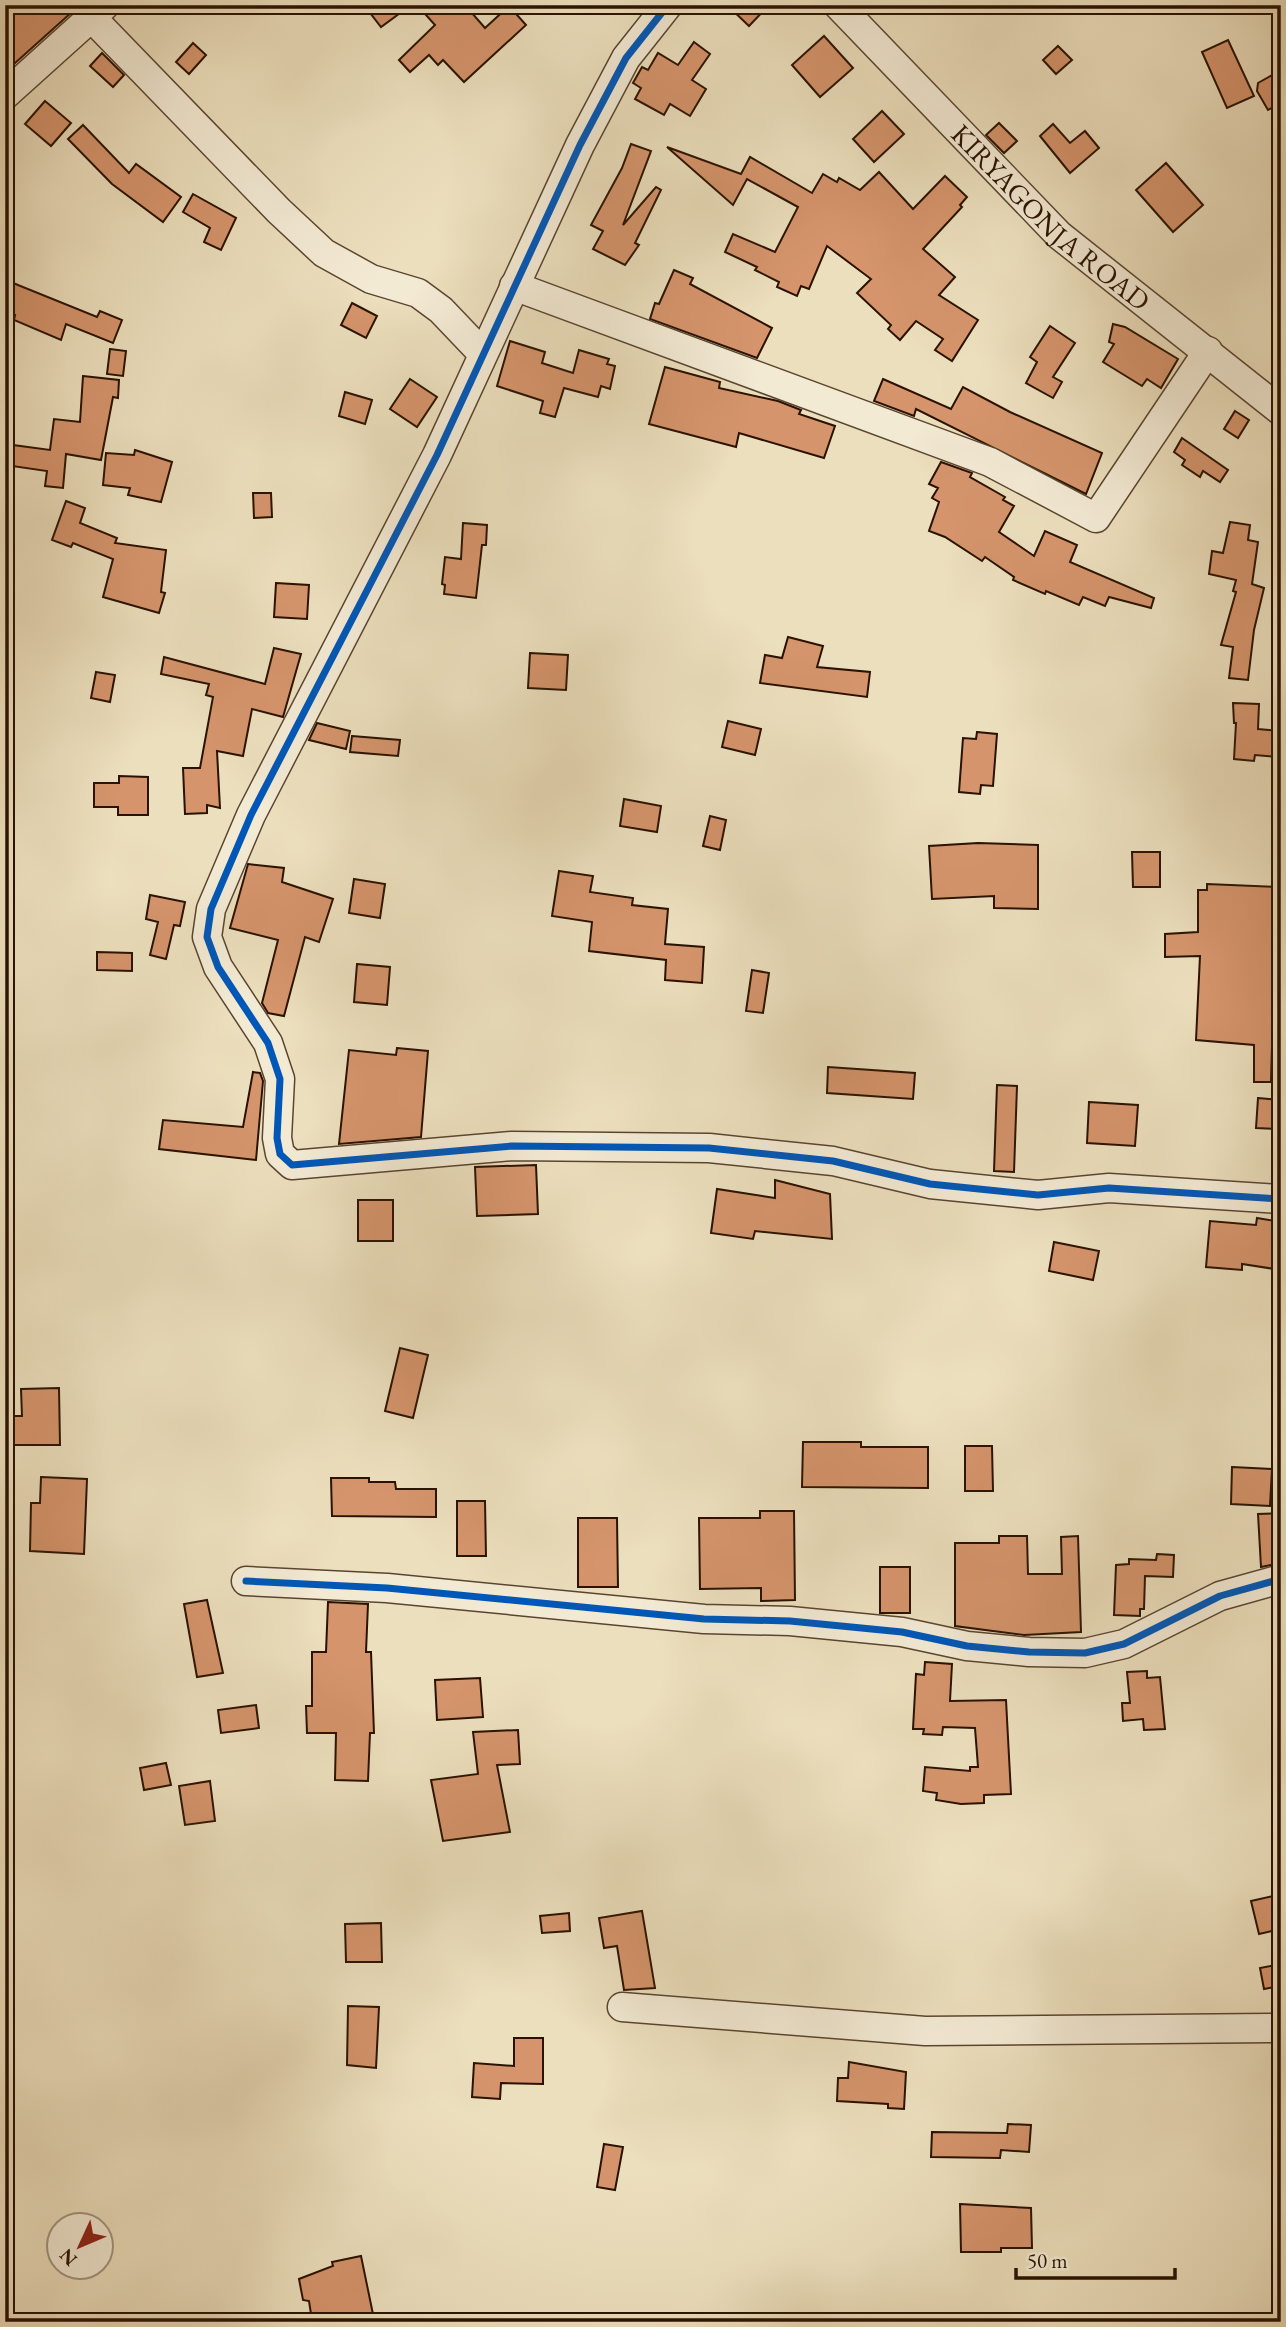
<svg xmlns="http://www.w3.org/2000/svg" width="1286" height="2327" font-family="'EB Garamond',serif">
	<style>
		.building { fill: #d5946c; stroke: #2a1200; stroke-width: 2 }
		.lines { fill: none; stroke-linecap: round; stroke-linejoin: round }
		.minor-casing { stroke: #5a452f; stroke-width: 31 }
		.minor { stroke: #f3ead4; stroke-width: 28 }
		.cycleway-casing { stroke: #f3ead4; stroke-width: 11 }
		.cycleway { stroke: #0057b8; stroke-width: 7 }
		.labels { text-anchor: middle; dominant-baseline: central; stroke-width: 5; stroke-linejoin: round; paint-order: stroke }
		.street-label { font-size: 28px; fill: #2a1200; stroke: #f3ead4 }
	</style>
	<rect width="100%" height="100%" fill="#ecdfbd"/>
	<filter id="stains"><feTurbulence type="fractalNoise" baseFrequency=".00286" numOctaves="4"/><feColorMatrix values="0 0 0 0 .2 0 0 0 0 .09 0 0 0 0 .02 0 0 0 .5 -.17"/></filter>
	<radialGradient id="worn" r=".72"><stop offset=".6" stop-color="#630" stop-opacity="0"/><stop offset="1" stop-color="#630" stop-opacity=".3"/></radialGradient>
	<g class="building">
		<path d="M17 5H38L47 13 55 5H64L72 12 5 72V18Z"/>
		<path d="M364 5H411L381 27Z"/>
		<path d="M417 5H465L485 28 509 6 526 25 464 82 443 60 438 65 429 55 410 72 399 60 435 25Z"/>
		<path d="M727 5H769L749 26Z"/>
		<path d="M824 36 853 68 820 97 792 65Z"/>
		<path d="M1228 40 1254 96 1227 108 1202 52Z"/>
		<path d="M694 42 710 54 692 80 706 89 690 116 670 104 664 115 635 99 641 88 633 83 642 67 648 70 658 53 678 65Z"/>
		<path d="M193 43 206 55 189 74 176 62Z"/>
		<path d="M1058 46 1072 60 1056 74 1043 60Z"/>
		<path d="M102 53 124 75 113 87 90 66Z"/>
		<path d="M1281 70V103L1268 110 1257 91 1258 83Z"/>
		<path d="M45 101 71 123 51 146 25 124Z"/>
		<path d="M882 111 904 134 874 162 853 139Z"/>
		<path d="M999 123 1017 141 1004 153 986 135Z"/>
		<path d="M1053 124 1070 143 1085 131 1099 148 1070 173 1040 136Z"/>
		<path d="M83 125 129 173 136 164 181 197 163 222 112 184 68 139Z"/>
		<path d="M631 144 651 151 623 225 656 187 661 190 635 243 639 245 625 265 593 249 603 231 591 225 622 168Z"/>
		<path d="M667 147 741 174 750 157 812 193 823 174 837 182 839 178 860 190 879 172 913 209 945 176 967 197 960 205 962 207 923 249 955 277 939 295 978 320 952 361 935 350 943 339 916 321 900 340 888 329 891 325 857 293 871 279 827 246 809 289 801 286 797 296 777 287 779 282 755 270 757 267 725 252 733 234 775 252 798 207 747 179 733 205Z"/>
		<path d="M1166 163 1203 205 1173 232 1136 190Z"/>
		<path d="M193 194 236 218 221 250 204 242 210 228 183 212Z"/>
		<path d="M674 270 693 278 690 284 772 328 757 358 650 319 655 303 659 304Z"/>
		<path d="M13 283 97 317 100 311 122 320 113 343 66 324 61 340 14 320 15 315 5 312Z"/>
		<path d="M352 303 377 316 366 338 341 325Z"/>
		<path d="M1113 324 1125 327 1178 359 1161 388 1147 379 1142 386 1103 362 1114 344 1109 342Z"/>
		<path d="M1050 326 1075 343 1053 377 1062 382 1053 398 1026 383 1037 362 1030 357Z"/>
		<path d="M510 341 545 352 542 363 573 373 579 350 609 359 607 364 615 366 610 389 601 386 598 397 564 388 555 417 540 413 543 401 497 386Z"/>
		<path d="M110 349 126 351 123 376 107 374Z"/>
		<path d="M665 367 720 382 719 388 778 401 801 410 799 414 835 426 824 458 739 433 736 447 649 424Z"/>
		<path d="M83 376 119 380 118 398 113 397 101 460 66 454 63 488 45 486 47 471 5 465V444L50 450 54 419 80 422Z"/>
		<path d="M410 379 437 397 417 427 390 409Z"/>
		<path d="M883 379 951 409 963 387 1010 412 1102 453 1086 494 916 409 914 416 874 401Z"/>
		<path d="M345 392 372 400 365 424 339 416Z"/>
		<path d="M1235 411 1249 420 1238 438 1224 429Z"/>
		<path d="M1182 438 1228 470 1220 482 1203 471 1200 477 1182 465 1185 460 1174 452Z"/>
		<path d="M135 450 172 462 161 502 128 495 130 488 103 485 106 453 134 455Z"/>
		<path d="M941 462 972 473 970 477 1005 497 1003 500 1014 506 999 532 1034 556 1045 531 1077 545 1070 562 1154 598 1151 608 1109 597 1105 606 1083 597 1079 605 1046 591 1045 594 1013 580 1014 577 985 557 982 561 945 537 929 531 939 502 932 498 938 488 929 484Z"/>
		<path d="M253 493H271L272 517 254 518Z"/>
		<path d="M66 501 85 508 80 523 117 538 115 543 166 550 161 592 165 593 159 613 103 597 113 559 73 543 71 547 52 540Z"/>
		<path d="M1230 522 1250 525 1248 540 1258 542 1252 584 1264 588 1254 630 1248 680 1229 678 1233 647 1221 645 1236 592 1233 591 1236 580 1209 574 1212 551 1223 553Z"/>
		<path d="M463 523 487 525 486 545H482L476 598 444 594 445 585 442 584 445 557 461 559Z"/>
		<path d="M276 583 309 585 307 619 274 617Z"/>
		<path d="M788 637 823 646 817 667 870 672 867 697 760 683 765 655 782 658Z"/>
		<path d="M274 648 301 654 283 717 252 709 243 756 217 751 220 808 207 805V813L185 814 183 768H200L213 697 206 695 209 684 161 674 164 657 265 684Z"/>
		<path d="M530 653 568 655 566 690 528 688Z"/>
		<path d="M96 672 115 675 110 702 91 698Z"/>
		<path d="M1233 703 1259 704 1258 729 1281 731 1279 757 1255 755 1254 761 1234 759 1236 723H1234Z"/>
		<path d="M728 721 761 729 755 755 722 747Z"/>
		<path d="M317 723 350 731 346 749 309 740Z"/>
		<path d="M977 732 997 734 993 786 981 785 980 794 959 792 963 738 976 739Z"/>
		<path d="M352 736 400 740 398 756 350 752Z"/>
		<path d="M119 776 148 777V815H118V807H94V783H119Z"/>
		<path d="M624 799 661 806 657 832 620 826Z"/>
		<path d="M710 816 726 820 720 850 703 846Z"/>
		<path d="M978 843 1038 845V909L994 908V896L932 899 929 846Z"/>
		<path d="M1132 852H1160V887H1133Z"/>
		<path d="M248 864 284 868 282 882 333 899 319 942 305 937 284 1016 268 1013 262 1003 278 940 230 928Z"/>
		<path d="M559 871 593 876 590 892 633 898 632 905 668 909 665 944 704 947 702 983 665 980 666 960 589 951 592 922 552 916Z"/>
		<path d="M354 879 385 884 380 918 349 913Z"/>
		<path d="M1207 884 1276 887 1273 914 1281 915V947H1275V980L1281 981V1047L1272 1046 1271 1082H1254V1045L1196 1040 1200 956 1165 957V934L1198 932V890H1207Z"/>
		<path d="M150 895 185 902 180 926 174 925 166 959 150 955 158 922 146 919Z"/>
		<path d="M97 952 132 953V971L97 970Z"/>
		<path d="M357 964 390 967 387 1005 354 1002Z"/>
		<path d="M752 970 769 973 763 1013 746 1011Z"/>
		<path d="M397 1048 428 1051 421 1137 339 1144 349 1050 396 1055Z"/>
		<path d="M828 1067 915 1073 913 1099 827 1093Z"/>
		<path d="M253 1072 260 1073 263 1081 256 1160 159 1149 163 1120 243 1127Z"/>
		<path d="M997 1085 1017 1086 1014 1172 994 1171Z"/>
		<path d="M1258 1098 1281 1100V1129L1256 1128Z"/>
		<path d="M1089 1102 1138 1105 1135 1146 1087 1143Z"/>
		<path d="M536 1165 538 1214 477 1216 475 1167Z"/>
		<path d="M775 1180 830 1194 832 1239 755 1231 753 1239 711 1233 717 1189 775 1198Z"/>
		<rect x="358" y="1200" width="35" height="41"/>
		<path d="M1257 1218 1281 1222V1270L1242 1264V1270L1206 1267 1210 1221 1256 1225Z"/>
		<path d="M1054 1242 1099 1251 1093 1280 1049 1271Z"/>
		<path d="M400 1348 428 1355 413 1418 385 1411Z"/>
		<path d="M59 1388 60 1445H11V1416H22L21 1389Z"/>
		<path d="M803 1442H861V1447H928V1488L802 1487Z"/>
		<path d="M965 1446H992L993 1491H965Z"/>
		<path d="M1232 1467 1272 1469 1270 1506 1231 1504Z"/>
		<path d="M41 1477 87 1479 84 1554 30 1551 31 1503H40Z"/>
		<path d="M331 1478H369V1482H395L396 1489H436V1517L332 1516Z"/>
		<path d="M457 1501H485L486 1556H457Z"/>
		<path d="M760 1511H794L795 1600 761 1601V1588L700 1589 699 1518H760Z"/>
		<path d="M1281 1513V1563L1261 1567 1258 1514Z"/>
		<path d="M578 1518H617L618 1587H578Z"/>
		<path d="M999 1536H1027L1028 1574H1062L1061 1537 1078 1536 1081 1632 1024 1635 955 1626V1543H999Z"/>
		<path d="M1157 1554 1174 1555 1173 1577 1145 1576 1144 1609H1140V1616L1114 1615 1116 1565 1129 1564V1559L1156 1560Z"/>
		<rect x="880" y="1567" width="30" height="46"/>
		<path d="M207 1600 223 1673 197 1677 184 1604Z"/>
		<path d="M328 1602 368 1604 366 1652H371L374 1733H370L368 1781 335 1780 336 1733H307L306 1706H312V1652H326Z"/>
		<path d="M925 1662 952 1664 950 1701 1006 1700 1011 1794 984 1795V1803L961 1804 936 1800 937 1793 923 1791 925 1767 970 1771V1767H978L975 1728 943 1727 942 1735 923 1734 924 1729H913L916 1674 924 1675Z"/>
		<path d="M1147 1671V1678L1160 1677 1165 1729 1144 1730 1143 1719 1123 1721 1122 1703H1130L1127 1672Z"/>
		<path d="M480 1678 483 1717 437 1720 435 1680Z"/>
		<path d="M256 1705 259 1728 221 1733 218 1710Z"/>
		<path d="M518 1730 520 1764 497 1765 510 1832 443 1841 431 1780 478 1774 473 1732Z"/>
		<path d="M166 1763 171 1785 144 1790 140 1768Z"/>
		<path d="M210 1781 215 1821 185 1825 179 1786Z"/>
		<path d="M1277 1895 1281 1929 1259 1934 1251 1901Z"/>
		<path d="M642 1911 655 1988 624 1990 617 1946 604 1948 599 1918Z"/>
		<path d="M569 1913 570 1931 542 1933 540 1916Z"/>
		<path d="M381 1923 382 1962H346L345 1924Z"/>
		<path d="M1281 1964V1986L1264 1989 1260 1968Z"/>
		<path d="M348 2006 379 2007 376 2068 347 2065Z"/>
		<path d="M514 2038H543V2084L501 2083 500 2099 472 2097 474 2063 514 2066Z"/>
		<path d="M849 2062 906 2072 904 2109 888 2108V2104L837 2101 838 2078H848Z"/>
		<path d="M1008 2124 1031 2125 1029 2152 1001 2150 1000 2158 931 2157 932 2132 1007 2133Z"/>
		<path d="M604 2144 623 2147 615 2190 597 2187Z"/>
		<path d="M960 2204 1031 2208 1032 2248H1001V2252H961Z"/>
		<path d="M361 2256 374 2319 314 2322 315 2313 311 2314 309 2301 303 2300 299 2279 333 2266 332 2262Z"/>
	</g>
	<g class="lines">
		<g class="minor-casing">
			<g id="minor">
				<path d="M668 5 626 58 580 145 437 455 251 815 211 909 207 937 218 967 268 1043 280 1079 277 1138 280 1154 292 1165 512 1146 709 1148 833 1161 930 1184 1038 1195 1109 1188 1281 1199"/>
				<path id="s1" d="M838 5 1059 235 1281 411"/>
				<path d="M92 18 279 211 324 253 371 279 418 293 441 310 482 353"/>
				<path d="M5 95 105 5"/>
				<path d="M514 286 990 462 1096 518 1208 351"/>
				<path d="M246 1581 387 1588 704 1619 790 1621 902 1632 967 1646 1029 1652 1085 1653 1124 1644 1220 1596 1281 1579"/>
				<path d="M622 2007 925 2031 1281 2028"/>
			</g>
		</g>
		<use href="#minor" class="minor"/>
		<g class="cycleway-casing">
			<g id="cycleway">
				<path d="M668 5 626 58 580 145 437 455 251 815 211 909 207 937 218 967 268 1043 280 1079 277 1138 280 1154 292 1165 512 1146 709 1148 833 1161 930 1184 1038 1195 1109 1188 1281 1199"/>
				<path d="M246 1581 387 1588 704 1619 790 1621 902 1632 967 1646 1029 1652 1085 1653 1124 1644 1220 1596 1281 1579"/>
			</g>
		</g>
		<use href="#cycleway" class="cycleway"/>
	</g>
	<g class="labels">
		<g class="street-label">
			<text stroke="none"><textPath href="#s1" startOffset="301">KIRYAGONJA ROAD</textPath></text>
		</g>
	</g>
	<rect width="1286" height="2327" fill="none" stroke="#ecdfbd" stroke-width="28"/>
	<rect x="7" y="7" width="1272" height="2313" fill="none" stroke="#2a1200" stroke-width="3.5"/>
	<rect x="14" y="14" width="1258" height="2299" fill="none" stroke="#2a1200" stroke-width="2"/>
	<g transform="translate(80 2246) rotate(226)"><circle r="33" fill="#f3ead4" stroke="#a3947f" stroke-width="2"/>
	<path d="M0-5L12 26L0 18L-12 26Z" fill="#8f2418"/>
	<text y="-10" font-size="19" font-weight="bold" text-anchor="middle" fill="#2a1200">N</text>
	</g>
	<path d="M1016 2268v10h159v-10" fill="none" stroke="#2a1200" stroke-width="3.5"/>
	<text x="1027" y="2268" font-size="21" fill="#2a1200" stroke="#f3ead4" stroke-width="5" paint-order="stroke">50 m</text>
	<rect width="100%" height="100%" filter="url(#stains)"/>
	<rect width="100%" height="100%" fill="url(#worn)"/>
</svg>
